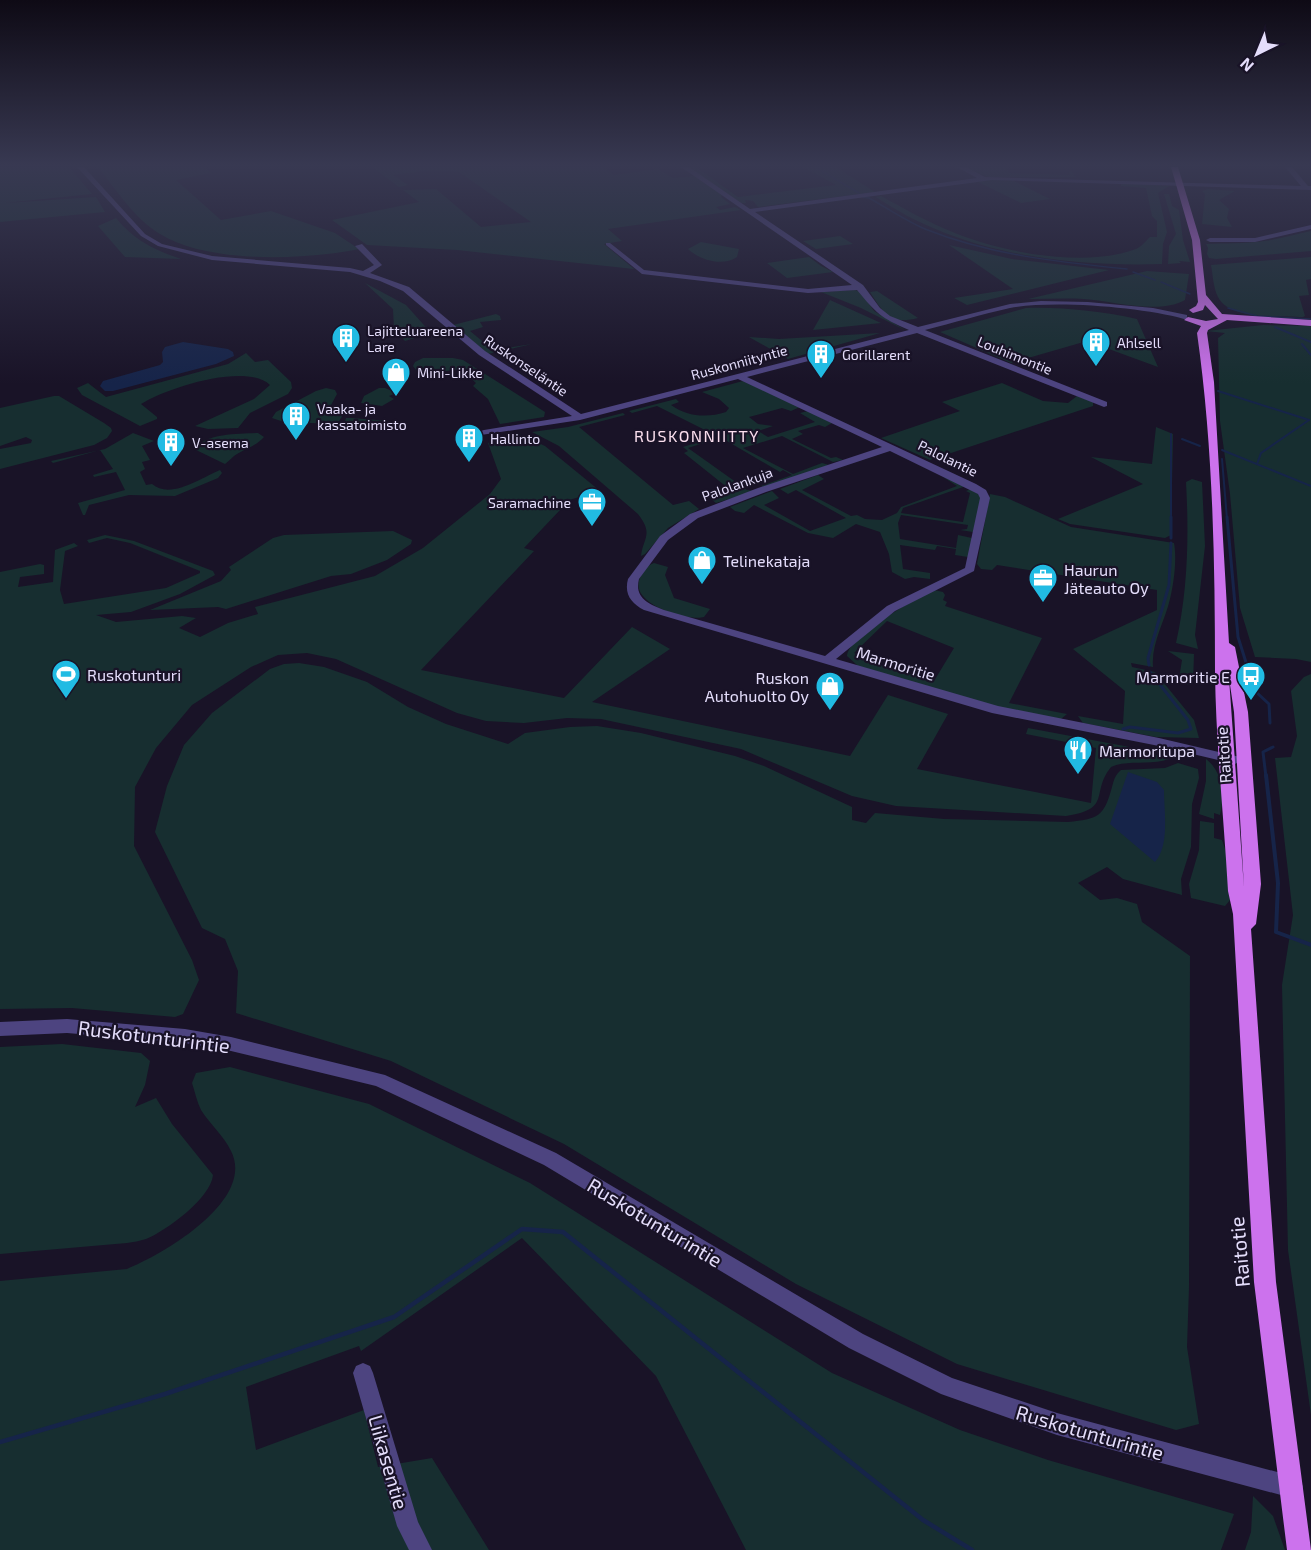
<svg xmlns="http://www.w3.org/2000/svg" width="1311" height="1550" font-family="'Exo 2',sans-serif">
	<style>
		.green { fill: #172e30; fill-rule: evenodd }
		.water { fill: #162449 }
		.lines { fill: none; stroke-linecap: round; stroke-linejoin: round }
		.stream-far4 { stroke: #162449; stroke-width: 1.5 }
		.stream-far3 { stroke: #162449; stroke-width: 2 }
		.stream-far2 { stroke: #162449; stroke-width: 3 }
		.stream-far1 { stroke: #162449; stroke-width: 4 }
		.stream { stroke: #162449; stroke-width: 4.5 }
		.minor { fill: #4d4480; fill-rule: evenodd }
		.major { fill: #cc72ed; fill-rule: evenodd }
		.labels { text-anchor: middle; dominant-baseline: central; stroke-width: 4.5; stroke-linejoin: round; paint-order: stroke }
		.far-poi-label { font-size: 14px; fill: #e4ddfb; stroke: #191327; text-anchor: start }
		.far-street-label { font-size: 14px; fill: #e4ddfb; stroke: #191327 }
		.far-quarter-label { font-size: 16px; letter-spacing: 1.5px; fill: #fbdfee; stroke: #191327 }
		.poi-label { font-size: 16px; fill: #e4ddfb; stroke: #191327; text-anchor: start }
		.street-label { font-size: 16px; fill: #e4ddfb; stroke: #191327 }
		.near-street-label { font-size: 20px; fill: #e4ddfb; stroke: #191327 }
	</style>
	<rect width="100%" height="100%" fill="#191327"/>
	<g class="green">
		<path d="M0 167H69L92 194 5 203 96 197 105 212 0 222Z"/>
		<path d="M98 167H205L211 173 176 180 221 220 271 211 335 233 359 249C305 260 208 264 160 234 135 219 116 190 98 167Z"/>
		<path d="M372 167H603L614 175 658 169 673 178 694 176 722 195 721 197 730 204 716 207 720 210 735 207 741 210 608 229 622 241 604 244 634 269 457 250 367 245 332 220 419 202 403 190 436 189 481 227 531 222 459 172 433 170 393 175 408 185 399 187Z"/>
		<path d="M688 167H696L738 197 836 185 803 167H836L875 192 758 207 753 201 745 200 746 203H741Z"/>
		<path d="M964 167H1007L1009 173 1070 175 1069 171H1072L1076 177H988Z"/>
		<path d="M989 179 1012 180 1050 199 1021 203 978 182 943 186Z"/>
		<path d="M1121 183 1169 186 1158 193 1167 232 1163 244 1162 264C1064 267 958 253 876 197L881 196C905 209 929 223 955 233 1005 253 1085 268 1136 249 1141 247 1146 241 1150 237H1157V221L1152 216 1146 188 1121 186Z"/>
		<path d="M1208 189 1235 191 1219 200 1229 209 1227 218 1232 227 1202 224 1205 194 1202 191Z"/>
		<path d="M1164 194H1169L1172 206 1179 210 1183 240 1190 262 1179 261 1181 263 1168 264 1169 246 1176 234Z"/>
		<path d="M116 218C134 240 154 250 181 259L125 257 98 226Z"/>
		<path d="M1311 231V251L1216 259 1209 258 1207 254 1208 248 1206 244C1225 243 1245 244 1264 241 1281 239 1295 234 1311 231Z"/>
		<path d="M840 236 853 244 816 249 803 241Z"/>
		<path d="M701 242 739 249 737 257C722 267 700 260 688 249Z"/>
		<path d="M949 245 1012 259 1109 270 967 305 954 298 1013 289Z"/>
		<path d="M809 257 821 266 833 272 787 278 767 263Z"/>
		<path d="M1311 257V279L1306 280 1309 295 1299 296 1305 316 1303 317C1281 315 1230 321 1218 297 1213 287 1213 275 1211 265Z"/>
		<path d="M1147 271 1189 274 1185 300C1158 315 1114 301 1084 299 1066 298 1047 299 1028 299Z"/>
		<path d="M365 283 406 305 431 333 405 341 394 329 393 309Z"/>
		<path d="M855 290 861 292 874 311 905 330 861 308 821 292Z"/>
		<path d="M877 291 915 316 918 318C890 325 884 314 870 292Z"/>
		<path d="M830 300 881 323 813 330Z"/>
		<path d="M1026 308C1064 307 1099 311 1137 319L1158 367 1087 341 1011 363 940 332Z"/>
		<path d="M496 314 500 316 501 320 480 322 483 327 470 331 493 350 532 344 488 354 453 325Z"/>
		<path d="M1263 325 1311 326V662L1296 659 1255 657 1240 608 1230 494 1220 421 1218 338 1225 333 1206 331Z"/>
		<path d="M880 333 788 359 749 337 779 339Z"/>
		<path d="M246 353 255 362 268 360 291 382 292 388 288 394 250 413 238 428 208 429 195 426 254 399 270 385C246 362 166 388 141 404L157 417V419L140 426 82 395 77 388 88 383 106 397 228 364Z"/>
		<path d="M423 358H453L463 360 545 412 544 417 500 424 488 399 473 386 476 383 461 369 420 375 413 366 415 362Z"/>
		<path d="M743 381 800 407 791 411 782 408 749 417 758 424 773 426 758 431 768 437 815 422 800 413 808 411 832 423 825 427 819 425 798 431 803 434 792 439 831 458 836 457 843 460 833 462 782 436 743 448 793 474 822 463 829 465 766 488 761 486 792 475 783 470 780 472 720 437 718 439 722 441 716 439 688 448 747 490 756 491 716 503 707 496 713 494 717 497 733 492 684 453 688 451 683 447 717 436 657 406 632 413 629 411 676 399 679 402 671 405C687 417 708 418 726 412L729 408 719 399 702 392Z"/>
		<path d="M1002 383 1043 401 1068 403 1077 396 1093 402V406L930 460 881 438 960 411 942 402Z"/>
		<path d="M326 388 335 390 337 394 331 405 334 413 343 415 337 424 284 422 272 418 276 412 316 391Z"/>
		<path d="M379 388H385L397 393 389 396 394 399 382 406 361 403 364 396Z"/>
		<path d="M54 396H59L104 423 111 428 112 431 107 438 94 445 0 469V449L31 443 32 440 26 437 0 446V408Z"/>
		<path d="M623 413 625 415 579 427 673 505 689 501 699 509 668 528 645 554 641 556C643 538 654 534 638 514L559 446 532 432 568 427Z"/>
		<path d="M346 418H352L402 422V426L396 427 344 424Z"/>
		<path d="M1156 427 1173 434 1171 535 1165 538 1070 524 1058 519 1143 484 1091 457 1152 464Z"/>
		<path d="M133 433 154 441 142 446 150 460 142 462 145 469 140 472 146 485 152 484C170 500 201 478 220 470L222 473 218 478 175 496 129 495 89 505 85 515H83L78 503 125 490 116 472 94 477 93 475 113 469 100 450 53 463 51 461 105 449Z"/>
		<path d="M258 433 264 437C256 446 247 448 237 454 233 456 229 461 225 464L194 449C206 433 240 434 258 433Z"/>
		<path d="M519 434 545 446 605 495 589 499 583 496 569 500 563 506 552 503 550 506 560 510 524 548 534 551 421 670 564 698 632 627 670 649 592 702 850 756 888 695 948 714 917 769 1091 803 1096 748 1026 734 1028 728 1135 748 1169 759C1150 766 1129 759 1111 767 1090 793 1113 809 1066 816L896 806 852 796 741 749 601 719 567 718 524 723 486 721 457 713 336 659 307 653 278 655 251 667 192 705 156 748 135 787 134 846 192 960 199 980 183 1014 175 1017 72 1008 0 1009V572L40 564 44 565V574L20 577 18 587 53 582 55 550 74 543 78 546 65 551 60 590 64 604 166 588 200 573V571L130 543 107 538 89 543 87 540 105 535 134 541 213 571 215 575 180 594 131 612 96 615 116 622 182 616 196 618 179 628 200 637 228 623 258 614 255 607 375 576 423 548 490 494 501 479 488 443 499 437Z"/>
		<path d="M818 475 824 479 802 490 851 516 857 515 865 519 882 520 897 513 901 507 957 486 943 477 964 485 963 487 903 508 901 513 963 522 970 493 966 491 971 489 980 495 981 500 973 532 960 530 967 529 968 525 961 524 901 515 898 523 900 539 956 548 958 535 972 538 968 557 955 555 956 549 937 546 935 550 900 545 903 569 930 573V579L914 577 905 579 892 572 889 554 880 532 856 524 833 538 808 533 754 505 744 513 735 511 730 507 772 491 779 498 764 505 810 531 846 518 796 490 788 494 780 489Z"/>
		<path d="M1192 479 1202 482 1205 546 1195 635 1198 649 1176 643C1188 590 1189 536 1186 482Z"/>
		<path d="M990 494 1005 497 1071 527 1174 543C1177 559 1174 582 1170 599 1165 621 1151 643 1153 667L1131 663 1132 667 1155 672 1194 720 1199 738 1156 737 1083 723 1078 716 1123 724 1125 691 1073 649 1157 610V590L997 565 992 570 981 569 977 564Z"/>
		<path d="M393 531 412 540 411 544 387 560 351 574 331 576 226 609 218 607 150 610 221 581 231 570 229 567 273 538 284 535Z"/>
		<path d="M654 563 668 567 665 575 674 598 710 609 704 617C688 622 625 603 641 576 644 571 647 565 654 563Z"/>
		<path d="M934 590 943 592 945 595 943 600 947 602 945 606 1042 638 1009 703 1067 714 1061 719 998 707 858 666 847 656C850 634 914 600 934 590ZM887 621 954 648 934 681 883 666 854 653Z"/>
		<path d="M1168 651 1194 654 1193 684 1188 685 1179 679 1182 660Z"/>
		<path d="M299 663 324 667 367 682 408 707 446 724 508 744 525 733 570 727 597 726 641 733 735 756 764 766 852 807V820L866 823 875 813 944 819 1068 822C1098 819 1104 817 1112 787 1114 780 1115 775 1121 770L1165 768 1178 763 1198 769 1199 778 1192 804 1191 847 1181 879 1182 895 1123 879 1107 867 1078 883 1100 900 1117 898 1137 904 1142 922 1190 956 1189 1287 1187 1347 1199 1424 1176 1430 957 1364 796 1284 564 1144 391 1061 236 1013 238 971 225 939 202 928 155 832 167 786 184 745 212 713 270 669 284 664Z"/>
		<path d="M1311 674V1415L1288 1250 1282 985 1293 915 1275 758 1291 757 1297 736 1291 691 1304 677Z"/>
		<path d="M1206 759C1223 772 1225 796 1220 815L1214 813V819L1199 814 1206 781Z"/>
		<path d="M1200 821 1214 823V838L1222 840 1226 852 1230 900 1225 906 1191 898 1189 884 1199 850Z"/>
		<path d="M62 1044 141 1053 150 1061 145 1085 135 1107 156 1098 172 1124 213 1175C211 1198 166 1231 146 1239 140 1241 133 1242 127 1243L0 1254V1047Z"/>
		<path d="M230 1067 369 1104 530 1183 832 1373 960 1430 1048 1460 1234 1514 1221 1550H746L656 1376 522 1238 361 1351 359 1346 246 1387 256 1450 364 1410 378 1467 432 1458 489 1550H0V1281L127 1269C164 1254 256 1200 231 1151 224 1136 210 1124 201 1110 197 1102 195 1092 192 1083L196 1073Z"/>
		<path d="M1253 1496 1273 1516 1285 1550H1245L1251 1532Z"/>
	</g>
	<g class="water">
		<path d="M183 342 228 349 233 352 234 356 216 364 113 391H105L100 386 103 381 160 365 163 362 162 352 165 347Z"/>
		<path d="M1128 772 1157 782 1164 790C1164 812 1170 845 1155 862L1110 824Z"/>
	</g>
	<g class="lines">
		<g class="stream-far4">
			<path d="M815 167 859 193"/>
			<path d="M863 197 869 198C887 208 906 221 925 229 990 255 1058 262 1127 269"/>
			<path d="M1133 272 1155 280"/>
			<path d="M1161 282 1190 294"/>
			<path d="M1228 308 1257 316 1311 319"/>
		</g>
		<g class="stream-far3">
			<path d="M1275 327 1311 342"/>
			<path d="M1302 344 1311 355"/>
			<path d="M1218 391 1309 420"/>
			<path d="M1171 434V519"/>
			<path d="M1182 439 1200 446"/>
			<path d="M1222 450 1311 486"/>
			<path d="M1222 459 1227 519"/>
			<path d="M1257 464 1261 453 1309 420"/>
		</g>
		<g class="stream-far2">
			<path d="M1171 517V538"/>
			<path d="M1227 517 1238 637 1255 691 1269 704 1270 723"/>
			<path d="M1149 665 1148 658 1169 585 1171 543"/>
			<path d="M1123 729 1130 727 1178 733 1191 729 1188 720 1150 672"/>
			<path d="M1266 777 1263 752 1273 747"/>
		</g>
		<path class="stream-far1" d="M1266 775 1278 883 1276 932 1311 945"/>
		<path class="stream" d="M0 1442 165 1394 394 1317 522 1229 563 1232 923 1520 972 1550"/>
		<g class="minor">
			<path d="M77 167H84L145 234 162 244 212 256 350 268 363 271 374 265 355 246 362 244 382 265 370 273 409 287 485 351 581 414 909 330C881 318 876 313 857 290L808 293 642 274 606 245V243H610L644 270 808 289 852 285 681 167H689L750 209 977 178 957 167H966L985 177 1301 186 1285 167H1292L1308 186H1311V190L992 180 755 212 863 285 880 308 890 316 918 327 1010 304 1041 301 1088 302 1153 308 1187 315V319H1184C1141 307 1054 300 1010 308 982 314 953 323 925 330L1107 402V406L1104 407 917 333 747 377 976 484 986 490 990 498 974 571 895 611 836 659 998 706 1159 738 1240 757 1242 760 1235 764 1159 746 992 713 644 610C631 603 624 594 628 579L660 536 690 514 758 488 882 447 738 379 580 420 481 435V431L484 430 572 416 479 355 403 291 380 281 350 272 212 260 158 246 141 236ZM890 451 978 494 980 498 965 568 887 606 825 656 664 610C649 604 634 598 639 579L668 540 698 518 766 492Z"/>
			<path d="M1311 225V229L1255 242H1210L1206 240 1210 238H1255Z"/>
			<path d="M67 1019 185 1029 231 1037 385 1075 556 1153 863 1334 952 1378 1057 1413 1292 1476 1300 1479 1303 1487 1300 1495 1292 1498 1057 1435 941 1394 849 1348 544 1165 376 1086 231 1051 185 1043 67 1033 0 1036V1022Z"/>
			<path d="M363 1363 370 1366 373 1373 418 1522 432 1550H409L397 1526 353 1373 356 1366Z"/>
		</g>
		<path class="major" d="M1171 167H1178L1200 240 1206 295 1222 314 1311 320V326L1227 320 1208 330 1207 333 1214 382 1229 643 1235 647 1248 712 1261 884 1256 924 1251 929 1276 1282 1311 1550H1287L1254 1282 1233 914 1228 891C1224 819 1216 746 1215 673 1215 560 1213 445 1197 333L1201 326 1184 320 1188 317 1206 321 1218 319 1205 305 1203 310 1193 313 1189 310 1196 306 1198 302 1192 240ZM1229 678 1234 712 1244 888Z"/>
	</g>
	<linearGradient id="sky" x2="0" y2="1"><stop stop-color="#0e0a15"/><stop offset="0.43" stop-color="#383952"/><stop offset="1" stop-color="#383952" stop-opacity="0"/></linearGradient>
	<rect width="1311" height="384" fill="url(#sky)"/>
	<defs>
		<g id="building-pin" transform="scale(1.5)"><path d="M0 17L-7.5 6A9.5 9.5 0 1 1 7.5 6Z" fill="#21bbe3" stroke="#191327"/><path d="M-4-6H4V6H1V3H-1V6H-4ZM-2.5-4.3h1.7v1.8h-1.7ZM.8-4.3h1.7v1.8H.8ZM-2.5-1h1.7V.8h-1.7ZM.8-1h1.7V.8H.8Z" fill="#fff"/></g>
		<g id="shop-pin" transform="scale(1.5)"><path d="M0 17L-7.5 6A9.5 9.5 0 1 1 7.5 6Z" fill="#21bbe3" stroke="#191327"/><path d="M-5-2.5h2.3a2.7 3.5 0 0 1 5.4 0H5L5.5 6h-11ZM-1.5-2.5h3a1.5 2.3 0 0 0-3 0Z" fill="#fff"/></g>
		<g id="office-pin" transform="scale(1.5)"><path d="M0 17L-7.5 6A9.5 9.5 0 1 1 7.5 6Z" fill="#21bbe3" stroke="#191327"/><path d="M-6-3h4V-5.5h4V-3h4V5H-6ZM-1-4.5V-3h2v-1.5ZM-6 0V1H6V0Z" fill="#fff"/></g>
		<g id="stadium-pin" transform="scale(1.5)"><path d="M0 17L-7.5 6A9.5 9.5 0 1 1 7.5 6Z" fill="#21bbe3" stroke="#191327"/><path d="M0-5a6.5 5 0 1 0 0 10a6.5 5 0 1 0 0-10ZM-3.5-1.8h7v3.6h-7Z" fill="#fff"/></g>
		<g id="bus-pin" transform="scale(1.5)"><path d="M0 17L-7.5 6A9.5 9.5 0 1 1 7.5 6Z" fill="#21bbe3" stroke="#191327"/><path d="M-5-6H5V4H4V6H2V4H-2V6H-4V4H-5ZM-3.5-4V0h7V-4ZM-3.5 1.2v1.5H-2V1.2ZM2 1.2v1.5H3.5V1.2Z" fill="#fff"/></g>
		<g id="restaurant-pin" transform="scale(1.5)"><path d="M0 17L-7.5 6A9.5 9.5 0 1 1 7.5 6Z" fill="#21bbe3" stroke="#191327"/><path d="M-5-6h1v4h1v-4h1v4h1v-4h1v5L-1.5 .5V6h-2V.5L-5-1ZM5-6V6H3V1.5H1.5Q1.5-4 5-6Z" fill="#fff"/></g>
	</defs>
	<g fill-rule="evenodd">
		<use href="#building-pin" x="346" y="338"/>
		<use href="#building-pin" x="1096" y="342"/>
		<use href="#building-pin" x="821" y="354"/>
		<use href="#shop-pin" x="396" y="372"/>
		<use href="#building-pin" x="296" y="416"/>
		<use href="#building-pin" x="469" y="438"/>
		<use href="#building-pin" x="171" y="442"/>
		<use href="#office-pin" x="592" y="502"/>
		<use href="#shop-pin" x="702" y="560"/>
		<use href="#office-pin" x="1043" y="578"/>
		<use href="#stadium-pin" x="66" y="674"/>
		<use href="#bus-pin" x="1251" y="676"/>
		<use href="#shop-pin" x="830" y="686"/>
		<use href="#restaurant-pin" x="1078" y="750"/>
	</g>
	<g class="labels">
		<g class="far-poi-label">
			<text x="367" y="330">Lajitteluareena<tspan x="367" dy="16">Lare</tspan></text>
			<text x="1117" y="342">Ahlsell</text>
			<text x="842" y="354">Gorillarent</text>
			<text x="417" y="372">Mini-Likke</text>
			<text x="317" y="408">Vaaka- ja<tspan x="317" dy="16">kassatoimisto</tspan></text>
			<text x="490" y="438">Hallinto</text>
			<text x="192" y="442">V-asema</text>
			<text x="571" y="502" text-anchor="end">Saramachine</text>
		</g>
		<g class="far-street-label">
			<text transform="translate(1015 355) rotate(22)">Louhimontie</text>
			<text transform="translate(739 362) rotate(-15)">Ruskonniityntie</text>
			<text transform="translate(526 365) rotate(34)">Ruskonseläntie</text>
			<text transform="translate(948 458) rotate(26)">Palolantie</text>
			<text transform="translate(737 484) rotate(-20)">Palolankuja</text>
		</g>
		<g class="far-quarter-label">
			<text x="697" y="435">RUSKONNIITTY</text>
		</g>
		<g class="poi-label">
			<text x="723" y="560">Telinekataja</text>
			<text x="1064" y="569">Haurun<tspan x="1064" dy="18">Jäteauto Oy</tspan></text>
			<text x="87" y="674">Ruskotunturi</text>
			<text x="1230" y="676" text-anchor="end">Marmoritie E</text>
			<text x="809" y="677" text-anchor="end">Ruskon<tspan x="809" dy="18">Autohuolto Oy</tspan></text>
			<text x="1099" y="750">Marmoritupa</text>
		</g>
		<g class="street-label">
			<text transform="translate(896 663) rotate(17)">Marmoritie</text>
			<text transform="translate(1223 755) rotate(-94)">Raitotie</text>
		</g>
		<g class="near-street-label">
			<text transform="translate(154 1036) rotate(7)">Ruskotunturintie</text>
			<text transform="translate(655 1222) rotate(31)">Ruskotunturintie</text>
			<text transform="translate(1239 1252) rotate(-95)">Raitotie</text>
			<text transform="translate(1090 1432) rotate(16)">Ruskotunturintie</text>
			<text transform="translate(389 1462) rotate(74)">Liikasentie</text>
		</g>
	</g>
	<g transform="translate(1257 54) rotate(223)" stroke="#191327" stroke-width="4.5" paint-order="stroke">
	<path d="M0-4.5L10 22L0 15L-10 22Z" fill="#e4ddfb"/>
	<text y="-9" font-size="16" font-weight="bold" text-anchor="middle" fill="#e4ddfb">N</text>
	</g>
</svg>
